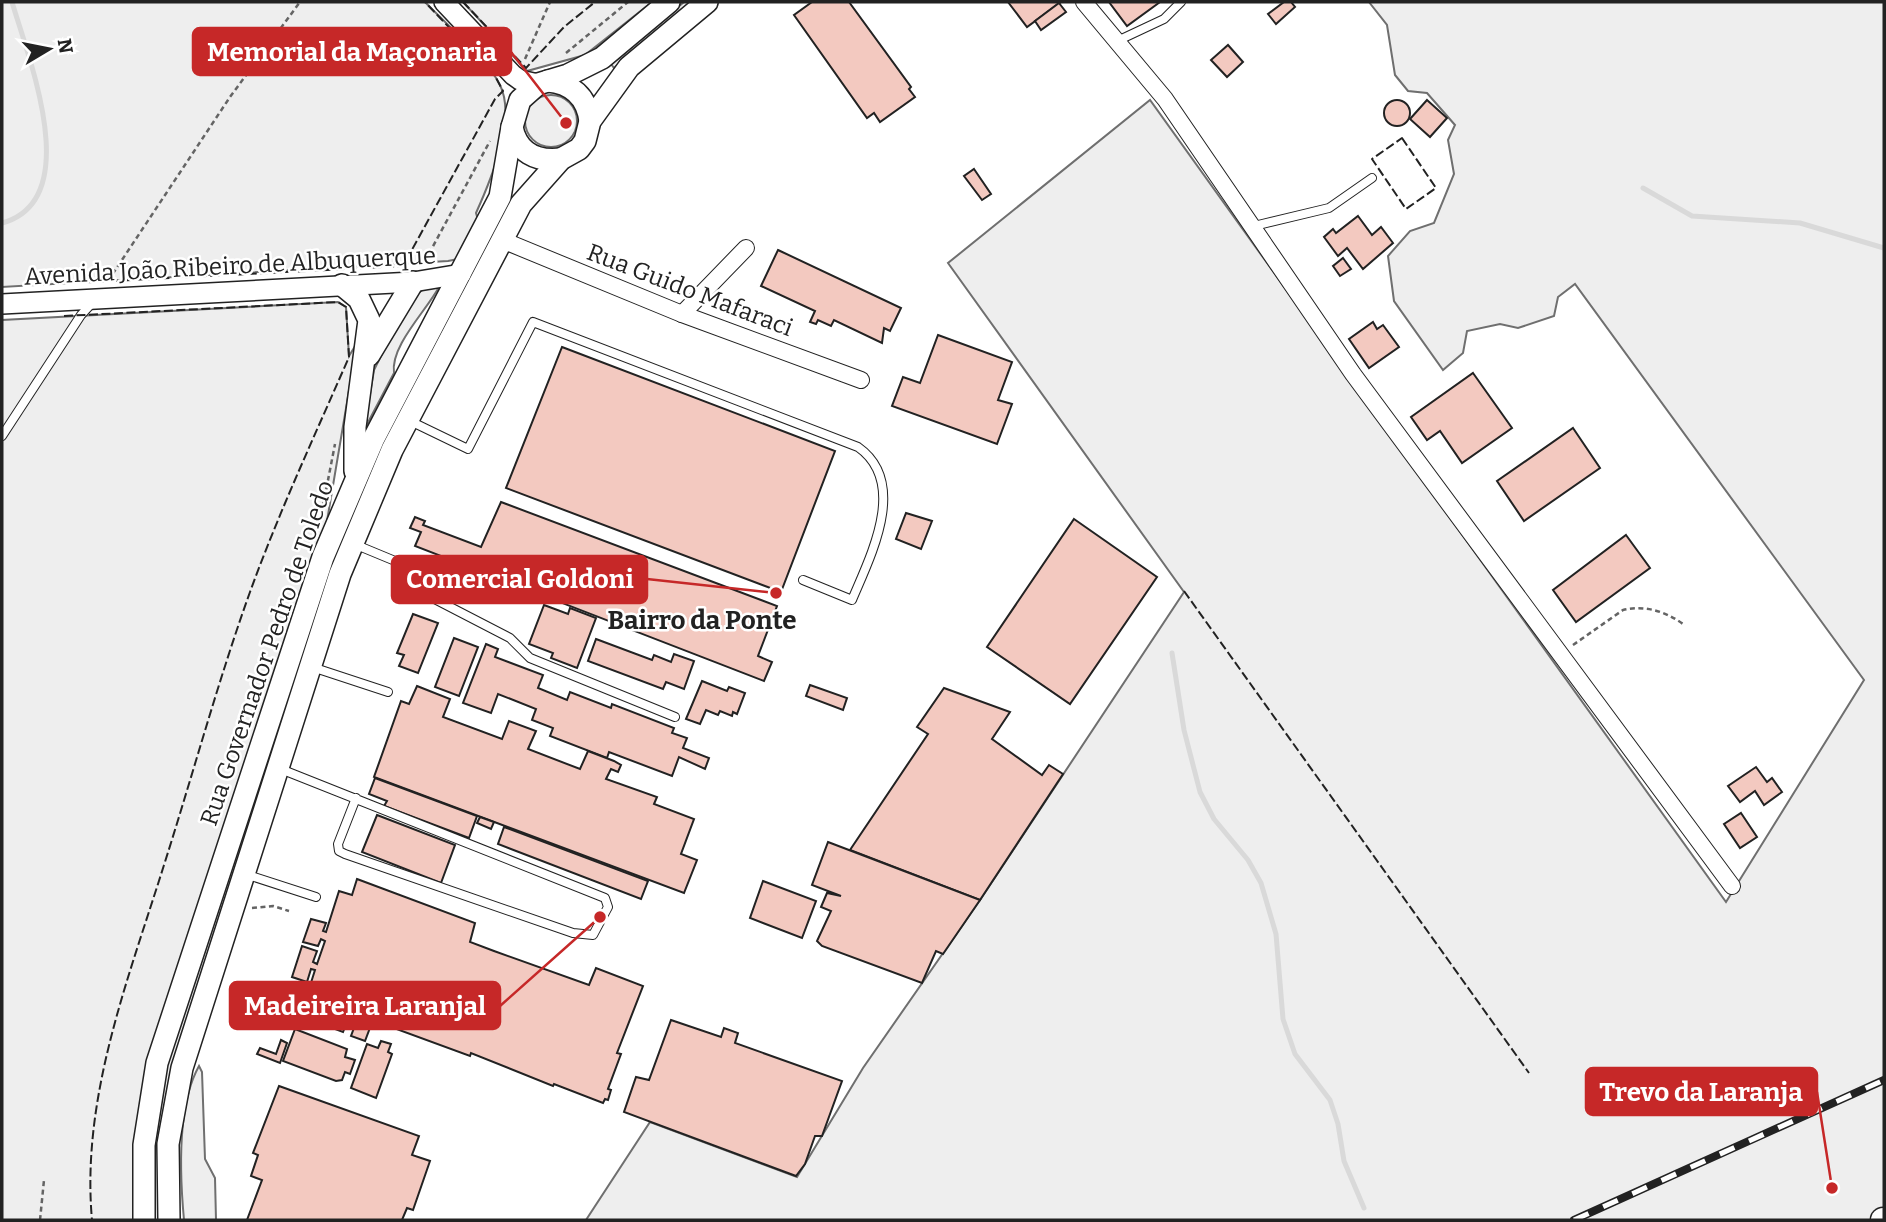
<svg xmlns="http://www.w3.org/2000/svg" width="1886" height="1222" font-family="Bitter,serif">
	<style>
		.green { fill: #eee; stroke: #6f6f6f; stroke-width: 2 }
		.lines { fill: none; stroke-linecap: round; stroke-linejoin: round }
		.stream { stroke: #d9d9d9; stroke-width: 5 }
		.building { fill: #f3c9c0; stroke: #222; stroke-width: 2 }
		.service-casing { stroke: #222; stroke-width: 10 }
		.minor-casing { stroke: #222; stroke-width: 18 }
		.tertiary-casing { stroke: #222; stroke-width: 22 }
		.secondary-casing { stroke: #222; stroke-width: 24 }
		.primary-casing { stroke: #222; stroke-width: 27 }
		.path { stroke: #646464; stroke-width: 2.5; stroke-dasharray: 5 3.5; stroke-linecap: butt }
		.service { stroke: #fff; stroke-width: 8 }
		.minor { stroke: #fff; stroke-width: 16 }
		.tertiary { stroke: #fff; stroke-width: 19 }
		.secondary { stroke: #fff; stroke-width: 21 }
		.primary { stroke: #fff; stroke-width: 24 }
		.rail-casing { stroke: #222; stroke-width: 8 }
		.rail { stroke: #fff; stroke-width: 5; stroke-dasharray: 16; stroke-linecap: butt }
		.fence { stroke: #222; stroke-width: 2; stroke-dasharray: 9 3.5; stroke-linecap: butt }
		.labels { text-anchor: middle; dominant-baseline: central; stroke-width: 5; stroke-linejoin: round; paint-order: stroke }
		.street-label { font-size: 24px; fill: #222; stroke: #fff }
		.neighbourhood-label { font-size: 26px; font-weight: bold; fill: #222; stroke: #fff }
		.leader { fill: none; stroke: #c62828; stroke-width: 2.5 }
		.callout-dot { fill: #c62828; stroke: #fff; stroke-width: 2.5 }
		.callout { fill: #c62828; stroke: #c62828; stroke-width: 2.5 }
		.callout-label { font-size: 26px; text-anchor: middle; font-weight: bold; fill: #fff }
	</style>
	<rect width="100%" height="100%" fill="#fff"/>
	<g class="green">
		<path d="M2 2H425C445 23 488 60 500 85 517 119 490 182 476 213L479 223 458 259 448 261 2 287Z"/>
		<path d="M463 2H652L585 55 527 71Z"/>
		<path d="M684 2H692L614 68 611 64Z"/>
		<path d="M1369 2H1884V1220H586L650 1122 797 1177 863 1068 980 900 1184 592 948 263 1150 100 1726 902 1864 680 1575 284 1558 297 1554 316 1518 328 1500 324 1467 331 1463 353 1443 370 1394 301 1388 256 1410 231 1434 223 1454 174 1448 140 1455 125 1427 93 1408 91 1395 75 1387 25Z"/>
		<circle cx="551" cy="121" r="26"/>
		<path d="M509 197 513 200 332 571 172 1065 158 1143 159 1220H153V1142L167 1064 327 569 363 481Z"/>
		<path d="M439 287C427 310 390 346 394 373L364 430 374 370 408 301 425 288Z"/>
		<path d="M338 302 346 307 349 356 357 343 326 527 159 1034 138 1220H2V320Z"/>
		<path d="M199 1066 202 1072 205 1159 215 1178 216 1220H184C180 1177 177 1105 199 1066Z"/>
	</g>
	<g class="lines">
		<g class="stream">
			<path d="M1643 188 1692 216 1800 223 1884 248"/>
			<path d="M2 223C86 200 28 57 12 2"/>
			<path d="M1172 653 1184 730 1200 792 1214 819 1248 860 1261 883 1276 934 1283 1019 1295 1054 1330 1100 1338 1124 1344 1161 1364 1208"/>
		</g>
	</g>
	<g class="building">
		<path d="M812 2H849L911 87 909 89 915 97 880 122 874 113 867 118 794 15Z"/>
		<path d="M1008 2H1061L1027 27Z"/>
		<path d="M1109 2H1160L1127 26Z"/>
		<path d="M1284 2H1291L1295 7 1276 24 1268 14Z"/>
		<path d="M1059 3 1066 12 1041 30 1035 21Z"/>
		<path d="M1228 45 1243 62 1227 77 1211 60Z"/>
		<path d="M1427 100 1447 118 1430 137 1410 119Z"/>
		<circle cx="1397" cy="113" r="13"/>
		<path d="M974 169 991 194 982 200 964 176Z"/>
		<path d="M1358 216 1372 235 1381 227 1393 243 1363 269 1347 248 1338 256 1324 237 1333 229 1336 233Z"/>
		<path d="M778 250 901 308 890 331 884 328 882 343 834 320 831 326 818 320 816 324 810 322 815 311 761 286Z"/>
		<path d="M1343 258 1351 269 1340 276 1333 266Z"/>
		<path d="M1373 322 1377 329 1383 325 1399 347 1369 368 1349 339Z"/>
		<path d="M938 335 1012 362 998 400 1012 404 997 444 892 406 903 377 920 383Z"/>
		<path d="M562 347 835 451 781 592 506 488Z"/>
		<path d="M1473 373 1512 428 1462 463 1440 431 1427 440 1411 417Z"/>
		<path d="M1573 428 1600 468 1524 521 1497 481Z"/>
		<path d="M501 502 777 606 758 656 772 662 764 681 415 546 421 532 410 528 415 517 425 521 423 525 481 547Z"/>
		<path d="M906 513 932 521 921 549 896 539Z"/>
		<path d="M1074 519 1157 577 1070 704 987 647Z"/>
		<path d="M1626 535 1650 568 1576 622 1553 590Z"/>
		<path d="M544 605 568 614 570 608 596 618 577 668 551 658 553 653 529 644Z"/>
		<path d="M413 614 438 623 418 673 399 666 404 655 397 653Z"/>
		<path d="M454 638 478 647 459 696 435 687Z"/>
		<path d="M596 639 652 660 654 655 671 662 674 654 694 661 684 689 666 682 663 689 588 661Z"/>
		<path d="M486 644 498 649 495 657 543 675 538 688 567 700 570 692 611 708 612 704 674 728 672 733 687 738 683 748 709 758 705 769 679 757 672 776 609 752 607 758 550 736 553 728 532 720 536 709 498 694 491 713 463 703Z"/>
		<path d="M702 681 727 691 729 687 745 693 737 714 733 712 732 716 720 711 718 715 706 710 700 724 686 719Z"/>
		<path d="M810 685 847 698 843 710 806 696Z"/>
		<path d="M417 686 450 699 443 717 502 739 509 721 536 731 528 749 580 769 588 751 614 761 621 765 618 772 611 769 606 779 657 797 654 804 694 819 681 854 697 860 684 893 374 777 401 701 409 704Z"/>
		<path d="M944 688 1010 712 992 739 1042 775 1049 765 1063 774 980 900 850 850 928 734 917 727Z"/>
		<path d="M1756 767 1767 782 1772 778 1782 792 1764 805 1755 791 1740 802 1728 786Z"/>
		<path d="M375 778 477 816 469 838 384 806 387 801 369 794Z"/>
		<path d="M1741 813 1757 837 1740 848 1724 824Z"/>
		<path d="M377 815 455 845 441 883 362 852Z"/>
		<path d="M480 817 494 822 491 829 477 823Z"/>
		<path d="M504 827 648 881 641 899 498 844Z"/>
		<path d="M828 842 980 900 943 954 936 951 922 983 822 946 817 941 831 911 821 907 827 893 841 896 812 885Z"/>
		<path d="M357 879 475 923 470 942 494 951 589 985 596 968 643 986 617 1053 621 1054 608 1089 611 1090 608 1100 605 1099 603 1103 554 1084 553 1086 471 1053 470 1056 342 1009 345 1000 309 989 315 970 311 969 307 982 292 977 302 946 317 951 313 962 317 964 325 941 321 939 318 946 303 942 311 919 326 923 323 931 326 932 339 891 352 895Z"/>
		<path d="M763 881 816 901 802 938 750 918Z"/>
		<path d="M306 1001 349 1017 343 1032 300 1016Z"/>
		<path d="M357 1020 371 1025 365 1041 351 1036Z"/>
		<path d="M671 1020 721 1037 724 1028 738 1033 735 1043 842 1081 822 1136H815L805 1164 796 1176 624 1112 636 1077 649 1080Z"/>
		<path d="M295 1029 347 1049 345 1057 355 1060 350 1074 345 1072 342 1080 336 1081 283 1061Z"/>
		<path d="M281 1040 287 1043 280 1063 257 1054 260 1048 276 1054Z"/>
		<path d="M381 1041 391 1044 388 1052 392 1054 376 1098 351 1088 367 1044 378 1048Z"/>
		<path d="M279 1086 419 1136 412 1155 430 1161 413 1210 407 1208 402 1220H247L262 1180 251 1176 258 1155 253 1153Z"/>
	</g>
	<g class="lines">
		<g class="service-casing">
			<g id="service">
				<path d="M1115 42 1164 19 1181 2"/>
				<path d="M1254 226 1329 208 1372 178"/>
				<path d="M408 420 468 449 533 322 858 447C909 483 870 557 852 600L803 580"/>
				<path d="M2 436 81 315 92 303"/>
				<path d="M354 544 412 568 423 593 510 638 530 658 675 717"/>
				<path d="M312 667 388 692"/>
				<path d="M278 768C387 811 496 854 605 898L608 907 593 935 573 933 345 854 339 851 338 844 356 798"/>
				<path d="M245 874 316 897"/>
			</g>
		</g>
		<g class="minor-casing">
			<g id="minor">
				<path d="M1084 2 1165 99 1353 374 1732 886"/>
				<path d="M502 240 682 314 861 380"/>
				<path d="M682 314 746 248"/>
			</g>
		</g>
		<g class="tertiary-casing">
			<g id="tertiary">
				<path d="M444 2 513 75 520 80 538 84"/>
				<path d="M2 304 413 282 461 274"/>
			</g>
		</g>
		<g class="secondary-casing">
			<g id="secondary">
				<path d="M548 81C571 83 587 97 590 121"/>
				<path d="M512 127C517 152 536 162 561 159"/>
				<path d="M342 285 359 299 369 320 355 427V471"/>
				<path d="M369 355 413 282"/>
				<path d="M144 1220V1145L157 1063 323 557 373 440 500 197 512 127 520 100 538 84 568 75 602 58 669 2"/>
				<path d="M169 1220 168 1144 182 1068 340 574 392 450 521 204 561 159 579 149 585 141 590 121 629 67 707 2"/>
			</g>
		</g>
		<g class="primary-casing">
			<path id="primary" d="M1883 1220H1884"/>
		</g>
		<g class="path">
			<path d="M566 53 628 2"/>
			<path d="M525 59 550 2"/>
			<path d="M425 261 490 141"/>
			<path d="M108 281 230 97 300 2"/>
			<path d="M323 506 335 444"/>
			<path d="M1573 645 1623 610C1645 605 1665 611 1683 624"/>
			<path d="M252 908 273 906 289 911"/>
			<path d="M40 1220 44 1180"/>
		</g>
		<use href="#service" class="service"/>
		<use href="#minor" class="minor"/>
		<use href="#tertiary" class="tertiary"/>
		<use href="#secondary" class="secondary"/>
		<use href="#primary" class="primary"/>
		<g class="rail-casing">
			<path id="rail" d="M1574 1220 1884 1080"/>
		</g>
		<use href="#rail" class="rail"/>
		<g class="fence">
			<path d="M463 2 526 68 564 27 595 2"/>
			<path d="M1402 138 1436 188 1406 209 1372 159Z"/>
			<path d="M73 283 403 266 495 99 503 91 495 76 425 2"/>
			<path d="M64 316 338 302 346 307 349 357C315 435 279 512 250 592 218 681 193 774 164 865 128 980 81 1098 92 1220"/>
			<path d="M1184 591 1529 1073"/>
		</g>
	</g>
	<g class="labels">
		<g class="street-label">
			<text transform="translate(230 266) rotate(-3)">Avenida João Ribeiro de Albuquerque</text>
			<text transform="translate(690 290) rotate(21)">Rua Guido Mafaraci</text>
			<text transform="translate(267 653) rotate(-71)">Rua Governador Pedro de Toledo</text>
		</g>
		<g class="neighbourhood-label">
			<text x="702" y="620">Bairro da Ponte</text>
		</g>
	</g>
	<path class="leader" d="M566 123L511 52M776 593L647 579M600 917L500 1006M1832 1188L1817 1092"/>
	<g class="callout-dot">
		<circle cx="566" cy="123" r="7"/>
		<circle cx="776" cy="593" r="7"/>
		<circle cx="600" cy="917" r="7"/>
		<circle cx="1832" cy="1188" r="7"/>
	</g>
	<g class="callout">
		<rect x="193" y="28" width="318" height="47" rx="7"/>
		<rect x="392" y="556" width="255" height="47" rx="7"/>
		<rect x="230" y="982" width="270" height="47" rx="7"/>
		<rect x="1586" y="1068" width="231" height="47" rx="7"/>
	</g>
	<g class="callout-label">
		<text x="352" y="61">Memorial da Maçonaria</text>
		<text x="520" y="588">Comercial Goldoni</text>
		<text x="365" y="1015">Madeireira Laranjal</text>
		<text x="1701" y="1101">Trevo da Laranja</text>
	</g>
	<rect width="1886" height="1222" fill="none" stroke="#222222" stroke-width="7"/>
	<g transform="translate(49 49) rotate(80)" stroke="#ffffff" stroke-width="5" paint-order="stroke">
	<path d="M0-5L12 26L0 18L-12 26Z" fill="#222222"/>
	<text y="-10" font-size="19" font-weight="bold" text-anchor="middle" fill="#222222">N</text>
	</g>
</svg>
